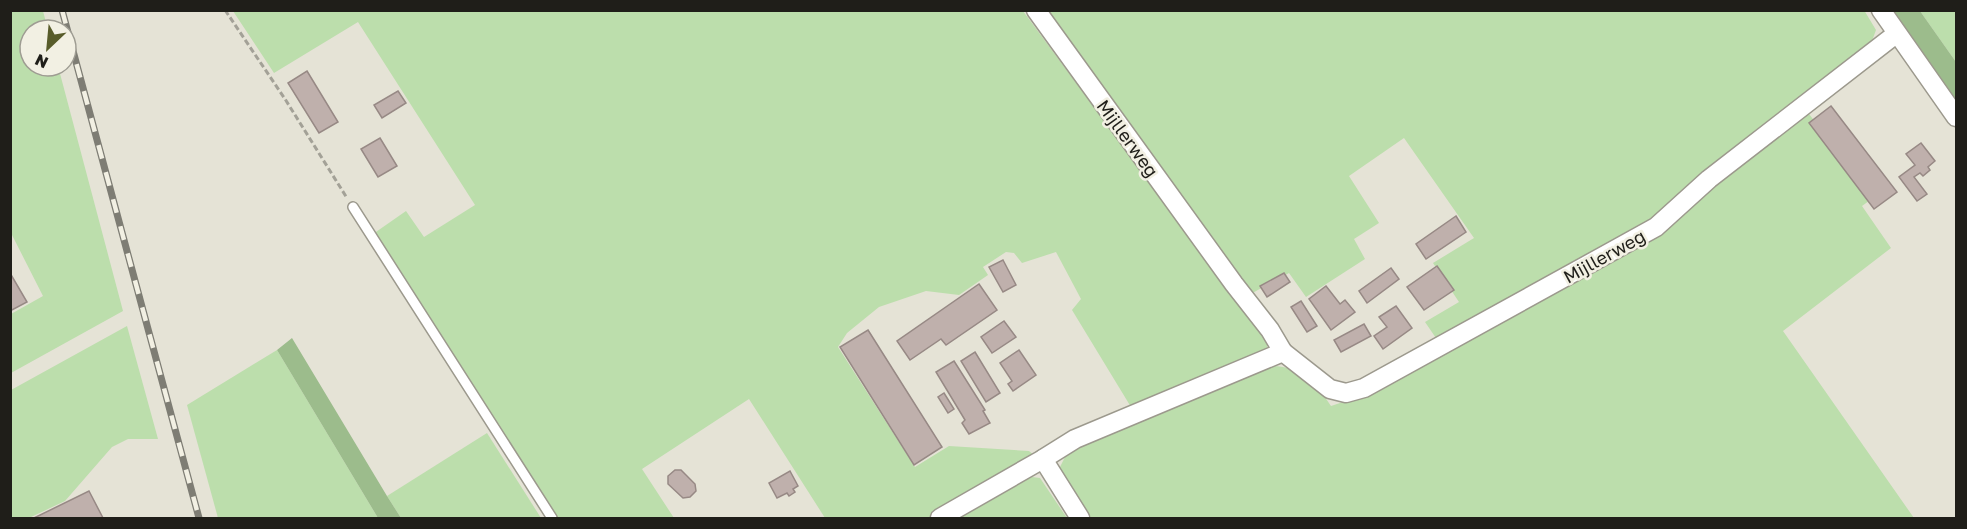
<svg xmlns="http://www.w3.org/2000/svg" width="1967" height="529" font-family="'Golos Text',sans-serif">
	<style>
		.green { fill: #bcdeac }
		.forest { fill: #9cbc8c }
		.building { fill: #bfb0ac; stroke: #978985; stroke-width: 1.5 }
		.lines { fill: none; stroke-linecap: round; stroke-linejoin: round }
		.lane-casing { stroke: #9c998d; stroke-width: 12 }
		.street-casing { stroke: #9c998d; stroke-width: 21 }
		.path { stroke: #a3a197; stroke-width: 3; stroke-dasharray: 6 3; stroke-linecap: butt }
		.lane { stroke: #fff; stroke-width: 9 }
		.street { stroke: #fff; stroke-width: 18 }
		.rail-casing { stroke: #7e7d74; stroke-width: 7 }
		.rail { stroke: #f2f0e3; stroke-width: 4.5; stroke-dasharray: 14; stroke-linecap: butt }
		.labels { text-anchor: middle; dominant-baseline: central; stroke-width: 5; stroke-linejoin: round; paint-order: stroke }
		.street-label { font-size: 18px; fill: #1f1e19; stroke: #f2f0e3 }
	</style>
	<rect width="100%" height="100%" fill="#e5e3d6"/>
	<g class="green">
		<path d="M11 10 43 11 48 30H30V66H58L123 311 11 373V314L43 296 11 233Z"/>
		<path d="M1864 10 1876 30 1872 41 1863 51C1788 108 1711 162 1644 229L1438 341 1425 322 1459 302 1433 263 1474 238 1404 138 1349 176 1379 223 1354 239 1365 259 1306 297 1289 273 1247 296 1044 11Z"/>
		<path d="M233 11H1023L1268 343 1265 354 1134 412 1072 310 1081 299 1056 252 1022 263 1014 253 1006 252 983 267 988 275 959 295 926 291 879 307 847 333 838 347 915 467 949 446 1029 451 1036 457 931 518H825L749 399 642 469 674 518H554L373 234 406 211 424 237 475 205 358 22 274 73Z"/>
		<path d="M1920 11H1956V62Z"/>
		<path d="M1806 110 1873 198 1862 206 1891 248 1783 331 1914 518H1088L1061 472 1060 467 1069 449 1272 366C1303 367 1315 381 1331 406L1358 397 1688 203Z"/>
		<path d="M127 326 158 439H128L112 447 65 501 29 518H11V390Z"/>
		<path d="M277 350 378 518H218L187 405Z"/>
		<path d="M487 433 541 518H401L387 496Z"/>
		<path d="M1032 477 1040 478 1067 518H956Z"/>
	</g>
	<g class="forest">
		<path d="M1884 11H1920L1956 62V111Z"/>
		<path d="M292 338 387 496 401 518H378L277 350Z"/>
	</g>
	<g class="building">
		<path d="M307 71 338 122 319 133 288 83Z"/>
		<path d="M398 91 406 103 382 118 374 105Z"/>
		<path d="M1831 106 1897 192 1874 209 1809 123Z"/>
		<path d="M380 138 397 166 378 177 361 149Z"/>
		<path d="M1921 143 1935 161 1928 167 1930 170 1923 176 1920 173 1914 177 1927 194 1917 201 1899 177 1915 165 1906 154Z"/>
		<path d="M1456 216 1466 232 1426 259 1416 244Z"/>
		<path d="M1003 260 1016 285 1003 292 989 267Z"/>
		<path d="M1437 266 1454 290 1424 310 1407 287Z"/>
		<path d="M1391 268 1399 279 1367 303 1359 291Z"/>
		<path d="M10 273 27 302 10 311Z"/>
		<path d="M1284 273 1290 282 1267 297 1260 286Z"/>
		<path d="M979 284 997 310 946 345 941 339 910 360 897 341Z"/>
		<path d="M1326 286 1340 304 1345 300 1355 312 1331 330 1309 299Z"/>
		<path d="M1301 301 1317 326 1307 332 1291 307Z"/>
		<path d="M1396 306 1412 328 1383 349 1374 336 1387 327 1379 317Z"/>
		<path d="M1004 321 1016 337 992 353 981 337Z"/>
		<path d="M1364 324 1371 336 1341 352 1334 340Z"/>
		<path d="M868 330 942 447 914 465 840 347Z"/>
		<path d="M1019 350 1036 375 1013 391 1008 384 1012 381 1000 363Z"/>
		<path d="M975 352 1000 393 986 402 961 361Z"/>
		<path d="M954 361 985 410 983 411 990 423 969 434 962 423 965 420 936 372Z"/>
		<path d="M944 393 954 409 948 413 938 397Z"/>
		<path d="M675 470H681L695 484 696 491 690 497 683 498 668 484V476Z"/>
		<path d="M790 471 798 486 793 489 795 492 789 496 787 493 777 498 769 483Z"/>
		<path d="M89 491 103 518H34Z"/>
	</g>
	<g class="lines">
		<g class="lane-casing">
			<path id="lane" d="M353 207 552 518"/>
		</g>
		<g class="street-casing">
			<g id="street">
				<path d="M1036 10 1234 284 1270 330 1283 352"/>
				<path d="M1881 10 1956 117"/>
				<path d="M940 518 1043 459"/>
				<path d="M1080 518 1043 459 1075 439 1283 352 1330 389 1346 393 1364 388 1656 227 1709 179 1896 34"/>
			</g>
		</g>
		<path class="path" d="M225 10 285 99 347 198"/>
		<use href="#lane" class="lane"/>
		<use href="#street" class="street"/>
		<g class="rail-casing">
			<path id="rail" d="M62 10 199 518"/>
		</g>
		<use href="#rail" class="rail"/>
	</g>
	<g class="labels">
		<g class="street-label">
			<text transform="translate(1128 138) rotate(54)">Mijllerweg</text>
			<text transform="translate(1604 256) rotate(-29)">Mijllerweg</text>
		</g>
	</g>
	<rect width="1967" height="529" fill="none" stroke="#1f1e19" stroke-width="24"/>
	<g transform="translate(48 48) rotate(206)"><circle r="28" fill="#f2f0e3" stroke="#9e9c92" stroke-width="1.5"/>
	<path d="M0-4.5L10 22L0 15L-10 22Z" fill="#585c2a"/>
	<text y="-9" font-size="16" font-weight="bold" text-anchor="middle" fill="#1f1e19">N</text>
	</g>
</svg>
